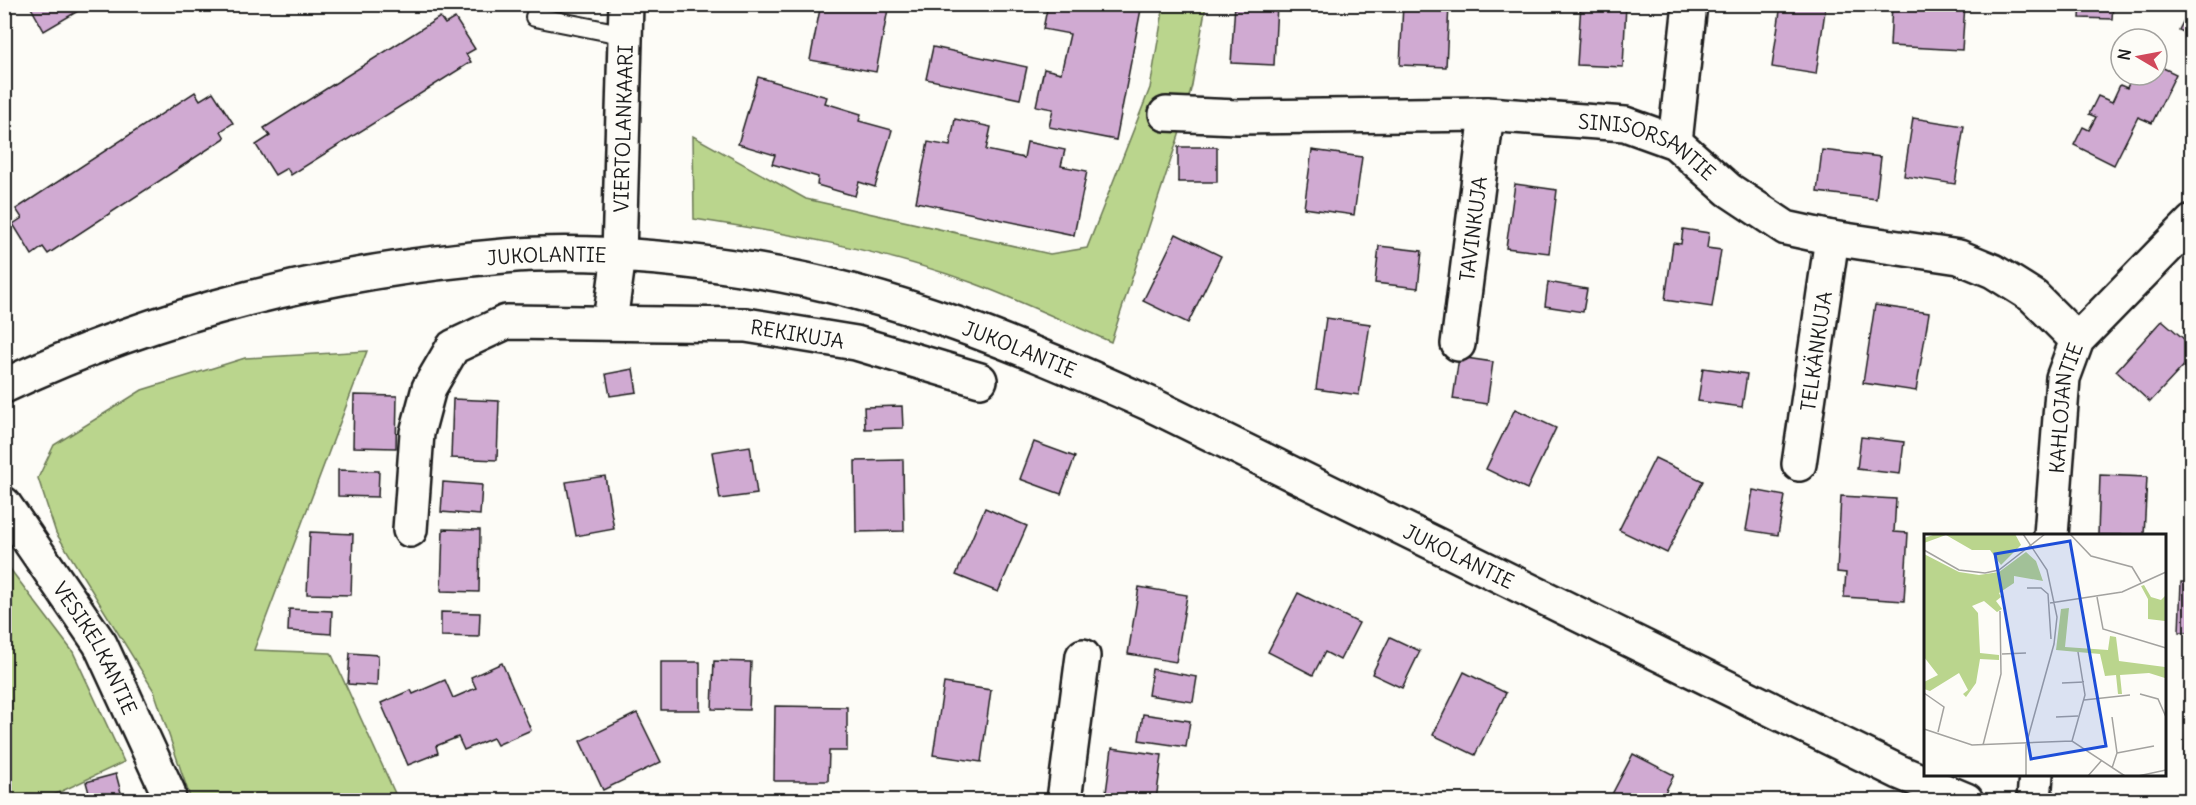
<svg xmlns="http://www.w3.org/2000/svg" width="2196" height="805" font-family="Delius,sans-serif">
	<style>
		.green { fill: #bad58d; stroke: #6b7854; stroke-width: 1.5 }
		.building { fill: #d0aad2; stroke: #1c1c1c; stroke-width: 1.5 }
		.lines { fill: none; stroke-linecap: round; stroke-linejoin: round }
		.lane-casing { stroke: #1c1c1c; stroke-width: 22 }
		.street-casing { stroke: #1c1c1c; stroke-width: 38 }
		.secondary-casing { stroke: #1c1c1c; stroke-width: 38 }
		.lane { stroke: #fdfcf7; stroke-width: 18 }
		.street { stroke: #fdfcf7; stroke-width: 33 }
		.secondary { stroke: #fdfcf7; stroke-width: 33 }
		.labels { text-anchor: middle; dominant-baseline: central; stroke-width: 5; stroke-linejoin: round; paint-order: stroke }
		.street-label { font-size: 20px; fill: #1c1c1c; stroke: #fdfcf7 }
		.inset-road { fill: none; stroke: #a3a29f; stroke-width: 1.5 }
		.view { fill: #1d4ed8; fill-opacity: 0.15; stroke: #1d4ed8; stroke-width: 3 }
		.inset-edge { fill: none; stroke: #1c1c1c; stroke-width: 3 }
	</style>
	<rect width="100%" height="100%" fill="#fdfcf7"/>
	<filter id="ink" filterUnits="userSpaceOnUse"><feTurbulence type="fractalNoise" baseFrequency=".0167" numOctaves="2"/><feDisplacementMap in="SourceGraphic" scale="12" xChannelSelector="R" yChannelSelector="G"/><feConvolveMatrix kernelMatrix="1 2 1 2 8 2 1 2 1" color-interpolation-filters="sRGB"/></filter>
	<g filter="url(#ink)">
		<g class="green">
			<path d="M1164 5H1206L1192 85 1180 132 1111 342C1065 322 1019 300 973 283 883 250 787 233 694 219L693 136 806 199 1050 254 1087 248 1150 88Z"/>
			<path d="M367 351 254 650 331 653 398 800H191L154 691 56 533 38 478 54 445 142 390 245 358Z"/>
			<path d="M4 561 73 652 124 762 43 800H5Z"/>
		</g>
		<g class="building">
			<path d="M29 4H90L44 31Z"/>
			<path d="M821 4H889L876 72 810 60Z"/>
			<path d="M1048 4H1142L1116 140 1049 127 1053 109 1036 106 1044 69 1061 73 1070 34 1043 29Z"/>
			<path d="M1235 4H1277L1274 65 1231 63Z"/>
			<path d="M1403 4H1449L1446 67 1400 65Z"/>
			<path d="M1581 4H1626L1623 67 1577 65Z"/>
			<path d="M1781 4H1826L1816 74 1772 67Z"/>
			<path d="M1892 4H1965L1962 50 1890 46Z"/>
			<path d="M2081 4H2113L2112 19 2080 18Z"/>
			<path d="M2188 12 2192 13V36L2179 30Z"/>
			<path d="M440 17 445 24 455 18 475 49 466 54 471 62 291 175 287 168 275 175 256 145 270 136 264 128Z"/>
			<path d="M933 47 1027 67 1020 99 926 79Z"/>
			<path d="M2157 65 2176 74 2152 123 2138 117 2114 165 2074 145 2083 127 2089 130 2096 117 2089 114 2098 96 2112 102 2120 85 2127 88 2132 75H2157Z"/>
			<path d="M758 77 827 97 825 103 861 114 859 121 892 130 875 187 859 182 855 196 817 185 818 177 772 164 775 155 738 144Z"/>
			<path d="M195 92 200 100 213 92 233 123 221 131 225 138 48 254 43 247 32 255 13 224 22 218 16 209Z"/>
			<path d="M1913 118 1964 126 1955 184 1904 176Z"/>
			<path d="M955 119 991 127 986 150 1024 158 1027 142 1065 150 1061 166 1087 171 1074 235 916 202 928 142 950 146Z"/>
			<rect x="1178" y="147" width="39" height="35"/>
			<path d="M1312 150 1362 157 1354 215 1304 208Z"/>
			<path d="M1822 150 1881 157 1876 199 1817 192Z"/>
			<path d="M1515 184 1557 190 1549 253 1506 248Z"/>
			<path d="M1683 229 1709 233 1707 248 1721 250 1712 307 1665 300 1673 243 1681 244Z"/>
			<path d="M1176 234 1221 256 1188 323 1143 301Z"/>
			<path d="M1379 246 1422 251 1418 288 1375 283Z"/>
			<path d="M1548 282 1587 289 1583 312 1545 306Z"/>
			<path d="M1875 305 1929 313 1916 391 1863 383Z"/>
			<path d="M1326 318 1370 324 1359 395 1316 389Z"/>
			<path d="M2162 320 2192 346V357L2150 402 2116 371Z"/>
			<path d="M1459 357 1493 362 1487 404 1453 399Z"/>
			<path d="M1703 368 1747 374 1742 407 1698 401Z"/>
			<path d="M633 369 637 392 610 396 606 374Z"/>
			<path d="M354 395 397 396 396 448 353 447Z"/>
			<path d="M453 399 499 401 497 460 451 458Z"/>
			<path d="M902 406 903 428 865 429 864 407Z"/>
			<path d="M1515 409 1556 428 1527 489 1486 469Z"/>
			<path d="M1861 437 1904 442 1900 474 1857 469Z"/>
			<path d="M1034 442 1075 457 1061 494 1020 479Z"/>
			<path d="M750 446 757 494 720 499 712 452Z"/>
			<path d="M1655 458 1703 481 1667 553 1619 530Z"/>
			<path d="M903 460 904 531 856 532 855 461Z"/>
			<path d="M338 470 379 471 378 497 338 496Z"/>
			<path d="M2100 475 2147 477 2144 535H2098Z"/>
			<path d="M605 476 614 529 576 536 566 482Z"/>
			<path d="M443 482 482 485 480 515 441 512Z"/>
			<path d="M1753 490 1785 496 1778 535 1746 530Z"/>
			<path d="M1841 496 1896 499 1894 532 1908 533 1904 601 1844 597 1846 573 1837 572Z"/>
			<path d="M985 508 1027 526 998 592 956 575Z"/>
			<path d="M443 529 480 530 479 592 441 591Z"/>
			<path d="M310 532 353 534 351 595 307 594Z"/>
			<path d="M2181 582H2192V632H2179Z"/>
			<path d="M1139 587 1187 595 1176 662 1128 654Z"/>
			<path d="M1298 593 1359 623 1340 660 1325 652 1313 675 1268 652Z"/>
			<path d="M289 609 332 611 331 634 288 631Z"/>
			<path d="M441 612 480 613 479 637 441 636Z"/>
			<path d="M1390 637 1420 651 1402 688 1372 674Z"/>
			<path d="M350 653 378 655 377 686 348 684Z"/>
			<path d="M714 661 751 662 749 710 712 709Z"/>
			<rect x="661" y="662" width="39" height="48"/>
			<path d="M502 663 531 730 497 745 493 738 464 750 458 737 436 746 438 753 408 765 381 703 411 690 413 694 445 680 453 698 476 688 471 677Z"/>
			<path d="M1152 669 1197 677 1193 702 1148 695Z"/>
			<path d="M1464 672 1506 693 1475 755 1433 735Z"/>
			<path d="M944 683 991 690 981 762 933 755Z"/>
			<path d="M775 706 847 707V751H829L828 781H774Z"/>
			<path d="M2187 712H2192V756H2185Z"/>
			<path d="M637 713 661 762 603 790 580 741Z"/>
			<path d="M1143 714 1190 721 1186 747 1139 740Z"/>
			<path d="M1112 748 1162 755 1156 800H1105Z"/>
			<path d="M1633 754 1674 775 1661 800H1609Z"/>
			<path d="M116 774 123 800H91L86 782Z"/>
			<path d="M935 796 976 800H935Z"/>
		</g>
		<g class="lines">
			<g class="lane-casing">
				<path id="lane" d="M535 17 626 35"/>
			</g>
			<g class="street-casing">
				<g id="street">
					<path id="s1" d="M1166 114 1237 117 1487 114 1625 124 1675 142 1729 190 1786 228 1832 238 1959 257 1993 271 2033 296 2077 340"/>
					<path d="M1675 142 1690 4"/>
					<path id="s2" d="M610 322 619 255 626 4"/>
					<path id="s3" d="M1458 344 1487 114"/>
					<path id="s4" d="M1799 464 1832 238"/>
					<path id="s5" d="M4 504 100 644 168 792 169 800"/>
					<path id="s6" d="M410 530 417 433 429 388 453 347 506 322 746 325 856 343 980 380"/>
					<path d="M1064 800 1083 656"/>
				</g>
			</g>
			<g class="secondary-casing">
				<g id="secondary">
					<path id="s7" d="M4 386C160 312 332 270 504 256 586 249 678 258 759 271 894 293 1024 347 1148 403L1899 772 1966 800"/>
					<path id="s8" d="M2051 535 2063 378 2077 340 2192 222"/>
					<path d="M2034 800 2036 774"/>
				</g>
			</g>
			<use href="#lane" class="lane"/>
			<use href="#street" class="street"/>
			<use href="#secondary" class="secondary"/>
		</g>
	</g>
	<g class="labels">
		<g class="street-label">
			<text stroke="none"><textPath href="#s2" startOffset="194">VIERTOLANKAARI</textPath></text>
			<text stroke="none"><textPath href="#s1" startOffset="488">SINISORSANTIE</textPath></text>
			<text stroke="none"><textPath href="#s3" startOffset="116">TAVINKUJA</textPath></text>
			<text stroke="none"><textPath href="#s7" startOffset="562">JUKOLANTIE</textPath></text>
			<text stroke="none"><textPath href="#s6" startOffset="542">REKIKUJA</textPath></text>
			<text stroke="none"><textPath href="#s7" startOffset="1048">JUKOLANTIE</textPath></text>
			<text stroke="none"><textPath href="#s4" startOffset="114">TELKÄNKUJA</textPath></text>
			<text stroke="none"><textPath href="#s8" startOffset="128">KAHLOJANTIE</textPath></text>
			<text stroke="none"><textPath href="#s7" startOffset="1534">JUKOLANTIE</textPath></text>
			<text stroke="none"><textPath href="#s5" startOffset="171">VESIKELKANTIE</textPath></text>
		</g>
	</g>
	<g transform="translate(1924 534)">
		<rect width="242" height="242" fill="#fdfcf7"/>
		<path d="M12 0H91L97 11 77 31 66 16H48L22 1 0 9V4ZM102 18 112 27 119 47 90 42V49L75 59 77 63 72 67 78 75 73 78 60 67 48 72 54 79 56 119 75 121V126L56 125 52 149 42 163 39 160 44 156 35 139 6 157 0 155V148L14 141 0 123V20L35 38 55 41 75 38ZM220 51 227 63 237 66 241 62V87L224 85V65L217 52ZM145 74 141 113 184 116 186 102 192 103 195 127 241 133V144L225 139 196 141 198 160H194L192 141 181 142 176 120 132 116 137 75Z" fill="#bad58d"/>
		<path class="inset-road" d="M99 0 123 36 133 83 130 110 102 211V242M146 0 167 22 208 33 217 48M0 16 35 36 61 39 75 36 121 0M103 54H117L124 60 127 105M173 63 179 95 242 114M126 69 198 58 242 38M78 120 102 119M138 149 160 148M0 159 20 173 14 198M216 160 234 165 242 183M160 166 206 161M132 183 154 182M0 195 48 211 148 207 201 242M148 207 161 161 154 118M59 211 77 140 76 77M193 219 230 212M188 234 193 219 188 183M164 242 178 226M214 242 242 236"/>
		<path class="view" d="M146 7 182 212 107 225 71 20Z"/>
		<rect width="242" height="242" class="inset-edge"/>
	</g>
	<rect width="2196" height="805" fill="none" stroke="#fdfcf7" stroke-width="24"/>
	<rect x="12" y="12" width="2172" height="781" fill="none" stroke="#1c1c1c" stroke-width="2" filter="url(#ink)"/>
	<g transform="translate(2139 57) rotate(280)"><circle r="28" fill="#fdfcf7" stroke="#a3a29f" stroke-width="1.5"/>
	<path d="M0-4.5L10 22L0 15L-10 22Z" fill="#d1495b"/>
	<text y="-9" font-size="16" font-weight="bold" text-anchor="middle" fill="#1c1c1c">N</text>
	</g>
</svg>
